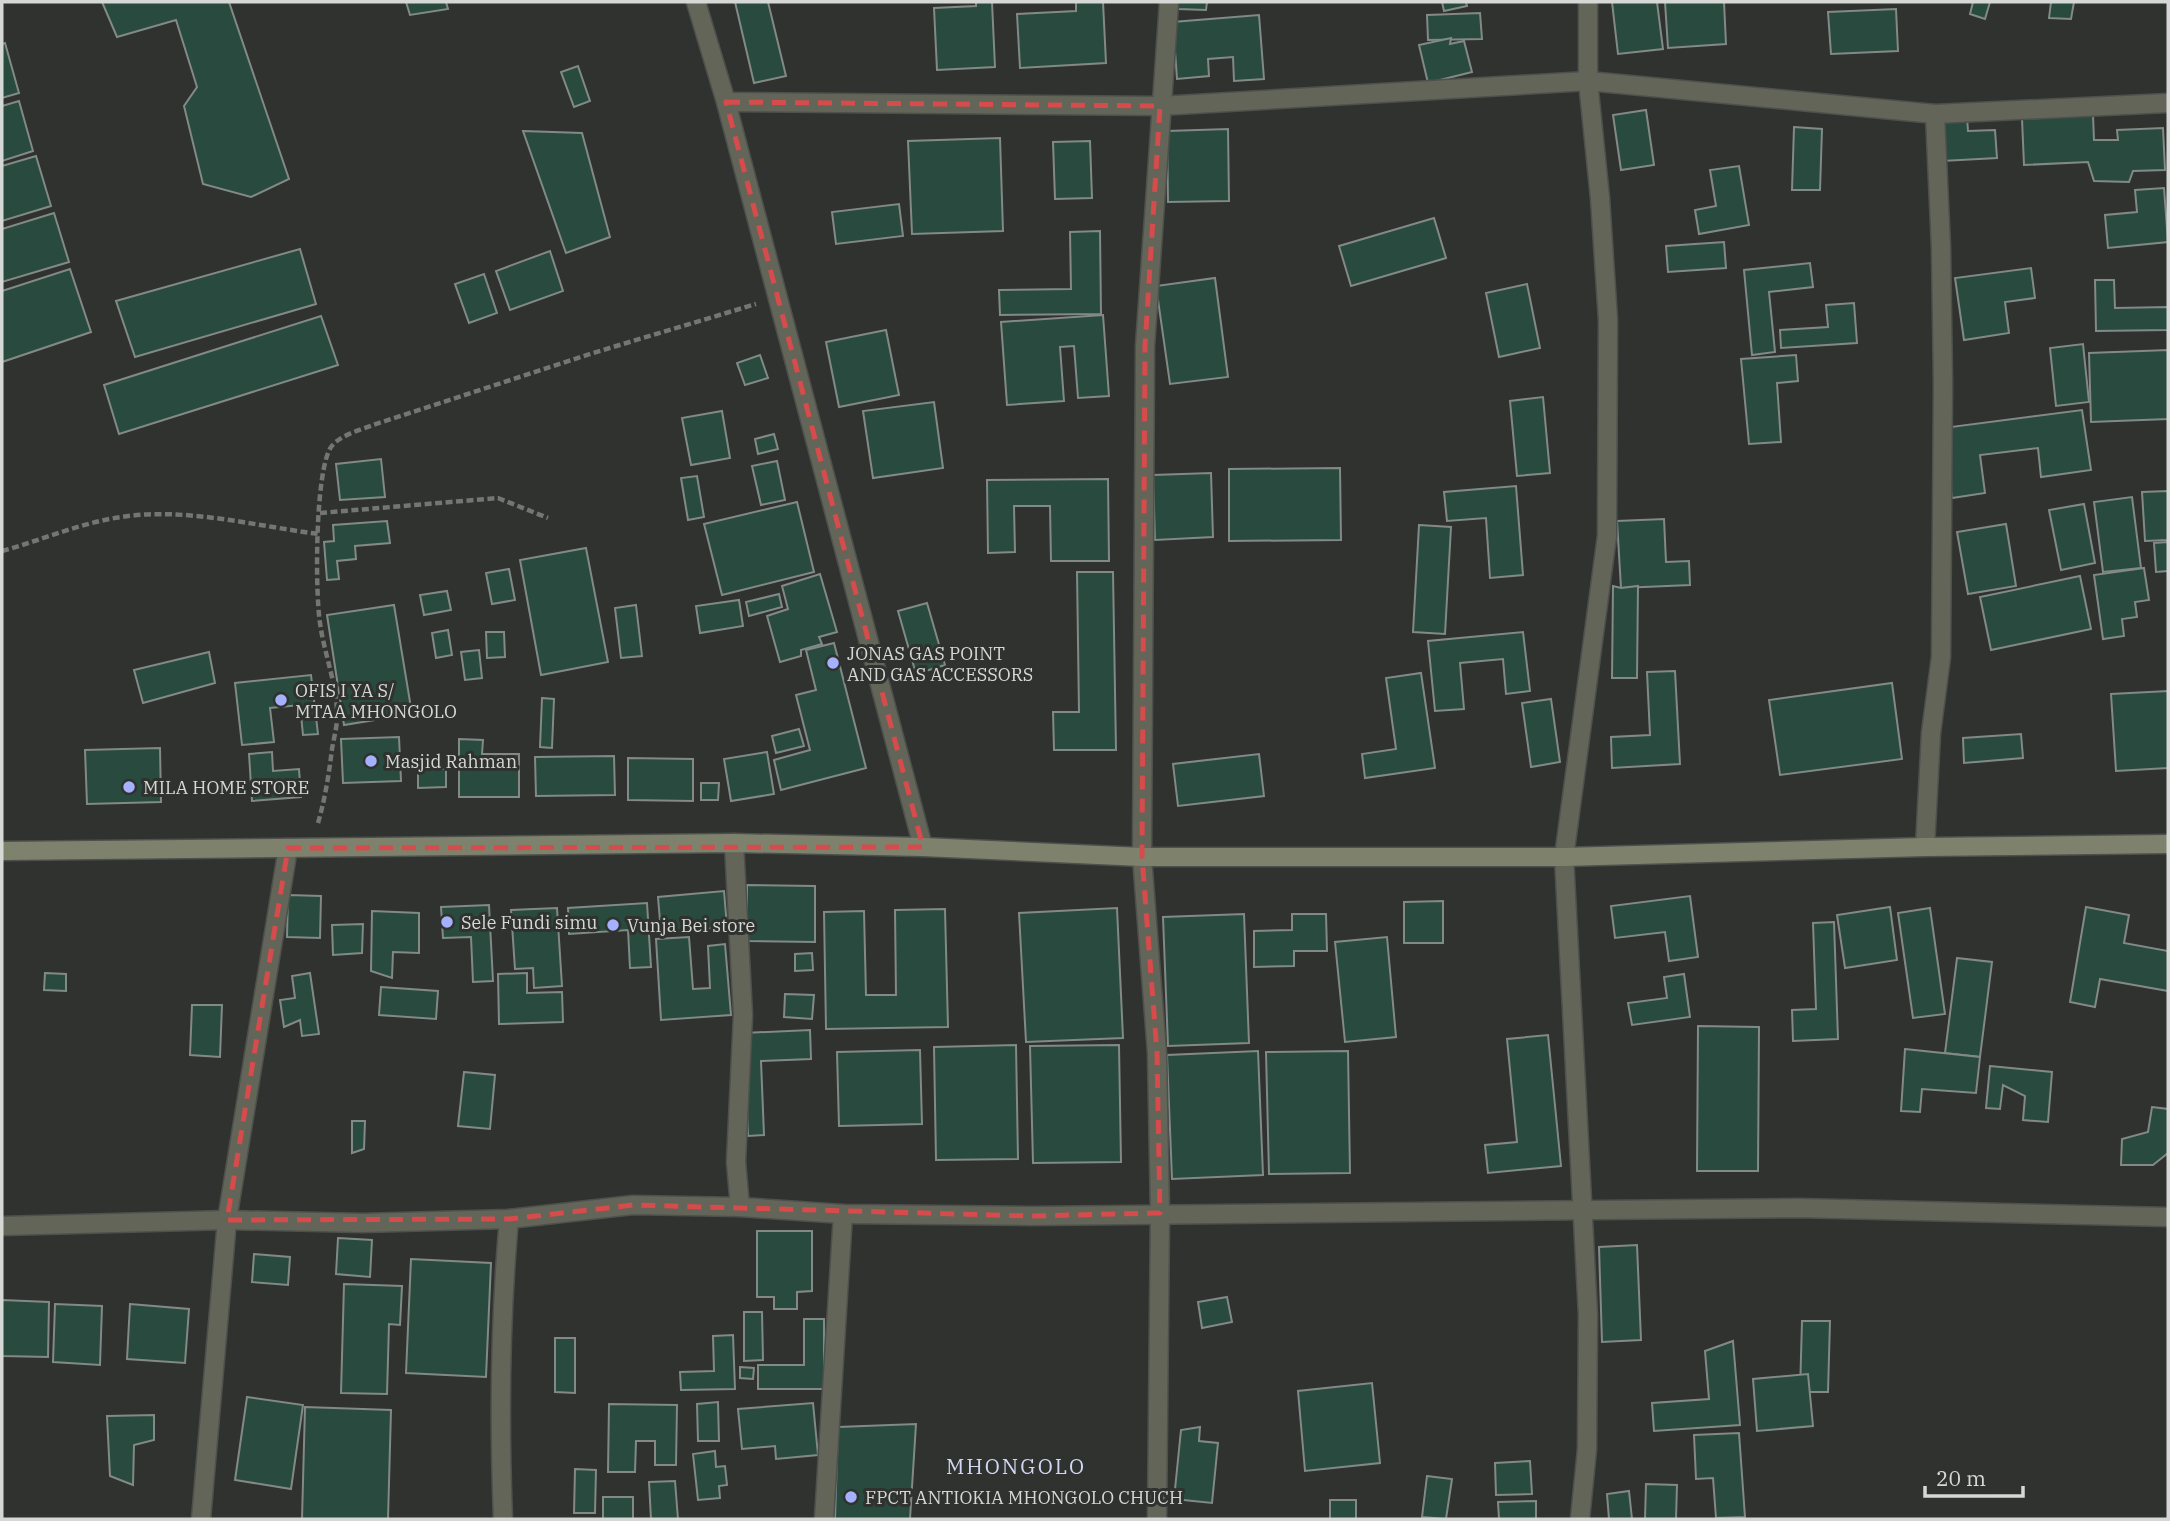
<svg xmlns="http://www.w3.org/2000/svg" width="2170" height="1521" font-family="'IBM Plex Serif',serif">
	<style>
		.building { fill: #294b3f; stroke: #828986; stroke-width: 2 }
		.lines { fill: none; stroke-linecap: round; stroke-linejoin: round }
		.street-casing { stroke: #4d504d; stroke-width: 21 }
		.secondary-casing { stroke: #4d504d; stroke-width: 21 }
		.path { stroke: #737673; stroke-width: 4.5; stroke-dasharray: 7 3.5; stroke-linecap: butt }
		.street { stroke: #636558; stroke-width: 18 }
		.secondary { stroke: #7e826d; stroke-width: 18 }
		.marked { fill: none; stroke: #d64b4b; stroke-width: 5; stroke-dasharray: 14 9; stroke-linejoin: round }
		.poi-dot { fill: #a5b1fc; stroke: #2f322f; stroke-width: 2.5 }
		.labels { text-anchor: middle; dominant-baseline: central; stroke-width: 6; stroke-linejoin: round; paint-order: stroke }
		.poi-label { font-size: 18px; fill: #d6d8d6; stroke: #2f322f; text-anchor: start }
		.quarter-label { font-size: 21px; letter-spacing: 2px; fill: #d2d8f4; stroke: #2f322f }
	</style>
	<rect width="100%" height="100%" fill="#2f322f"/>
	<g class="building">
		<path d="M102 2H229L289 179 251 197 203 184 184 106 197 87 176 20 117 37Z"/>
		<path d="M406 2H446L448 9 410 15Z"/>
		<path d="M735 2H768L786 76 754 83Z"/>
		<path d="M976 2H992L995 67 937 70 934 8 976 6Z"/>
		<path d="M1076 2H1103L1106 63 1020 68 1017 14 1076 11Z"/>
		<path d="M1178 2H1207L1206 10 1178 9Z"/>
		<path d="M1442 2H1466L1467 6 1444 11Z"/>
		<path d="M1612 2H1657L1663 49 1618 54Z"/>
		<path d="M1665 2H1724L1726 44 1668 48Z"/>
		<path d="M1973 2H1990L1985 19 1970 14Z"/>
		<path d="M2051 2H2074L2071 19 2049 18Z"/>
		<path d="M1896 9 1898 51 1831 54 1828 12Z"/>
		<path d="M1480 13 1482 39 1428 40 1427 15Z"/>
		<path d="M1259 15 1264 79 1234 81 1233 57 1208 59 1209 76 1177 79 1173 22Z"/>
		<path d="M1451 38 1450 44 1464 41 1472 72 1428 83 1419 45Z"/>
		<path d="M5 43 19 93 2 98V44Z"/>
		<path d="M578 66 590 101 574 107 561 72Z"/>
		<path d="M19 101 33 151 2 161V106Z"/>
		<path d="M1646 110 1654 165 1621 170 1613 115Z"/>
		<path d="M2093 115 2094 140H2118L2117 130 2163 128 2165 170 2133 171 2129 182 2094 181 2088 162 2024 165 2022 119Z"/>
		<path d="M1967 117 1968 131 1995 130 1997 158 1942 161 1939 119Z"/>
		<path d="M1794 127 1822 129 1820 190H1792Z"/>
		<path d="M1228 129 1229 201 1168 202 1167 131Z"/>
		<path d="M523 131 582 133 610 237 566 253Z"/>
		<path d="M1000 138 1003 231 912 234 908 141Z"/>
		<path d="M1090 141 1092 198 1055 199 1053 142Z"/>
		<path d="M36 156 51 206 2 221V166Z"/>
		<path d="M1739 166 1749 225 1699 234 1695 210 1716 206 1710 170Z"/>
		<path d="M2164 188 2168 242 2108 248 2105 215 2137 212 2135 190Z"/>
		<path d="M899 204 903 236 836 244 832 212Z"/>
		<path d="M54 213 69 262 2 282V229Z"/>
		<path d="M1434 218 1446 258 1351 286 1339 246Z"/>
		<path d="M1100 231 1101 314 1000 315 999 290 1071 289 1070 232Z"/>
		<path d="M1724 242 1726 268 1668 272 1666 246Z"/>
		<path d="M300 249 316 304 135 357 116 301Z"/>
		<path d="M550 251 563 291 510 310 496 271Z"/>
		<path d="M1810 263 1813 287 1769 292 1775 352 1752 355 1744 270Z"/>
		<path d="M2031 268 2035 298 2005 302 2009 333 1964 340 1955 278Z"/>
		<path d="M70 269 91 332 2 362V291Z"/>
		<path d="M484 274 497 313 469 323 455 284Z"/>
		<path d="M1215 278 1228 377 1170 384 1156 286Z"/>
		<path d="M2095 280H2114L2115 308 2168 307V330L2096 331Z"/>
		<path d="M1527 284 1540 348 1499 357 1486 293Z"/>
		<path d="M1854 303 1857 343 1781 348 1780 330 1828 327 1826 305Z"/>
		<path d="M1103 315 1109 396 1078 398 1074 346 1060 347 1064 401 1007 405 1001 322Z"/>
		<path d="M321 316 338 365 119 434 104 385Z"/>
		<path d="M886 330 899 395 839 407 826 342Z"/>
		<path d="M2083 344 2089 402 2056 406 2050 348Z"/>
		<path d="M2168 350V419L2091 422 2089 353Z"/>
		<path d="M760 355 768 378 745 385 737 363Z"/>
		<path d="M1796 355 1798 381 1777 383 1781 442 1749 444 1741 359Z"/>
		<path d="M1543 397 1550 473 1517 476 1510 401Z"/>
		<path d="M934 402 943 468 873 478 863 411Z"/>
		<path d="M2082 410 2091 470 2041 477 2038 448 1980 455 1985 493 1952 498 1943 428Z"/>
		<path d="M722 411 730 458 691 465 682 418Z"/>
		<path d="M774 434 778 449 758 454 755 439Z"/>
		<path d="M381 459 385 497 340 500 336 464Z"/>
		<path d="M777 461 785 500 761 505 752 466Z"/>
		<path d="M1340 468 1341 540 1229 541V469Z"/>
		<path d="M1211 473 1213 537 1155 540 1153 475Z"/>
		<path d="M697 476 704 517 688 520 681 478Z"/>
		<path d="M1108 479 1109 561H1051L1050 506H1014L1015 552 988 553 987 480Z"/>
		<path d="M1516 486 1523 575 1490 578 1486 518 1447 521 1444 492Z"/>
		<path d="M2168 491V540L2145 541 2142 492Z"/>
		<path d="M2132 497 2141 568 2103 572 2094 502Z"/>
		<path d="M797 502 814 572 722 595 704 524Z"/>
		<path d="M2084 504 2095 563 2061 570 2049 510Z"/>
		<path d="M1664 519 1666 562 1689 561 1690 585 1621 588 1617 521Z"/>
		<path d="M387 521 390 543 355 546 356 559 337 561 339 579 327 580 324 542 334 541 333 525Z"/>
		<path d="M2006 524 2016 586 1968 594 1957 532Z"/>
		<path d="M1419 525 1451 527 1445 634 1413 632Z"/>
		<path d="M2168 542V571L2156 572 2154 543Z"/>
		<path d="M586 548 608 662 541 675 520 560Z"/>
		<path d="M2144 568 2149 600 2135 602 2137 617 2122 619 2124 636 2103 639 2094 575Z"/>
		<path d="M509 569 515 600 492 604 486 573Z"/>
		<path d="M1077 572H1113L1116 750H1054L1053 712H1079Z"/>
		<path d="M820 574 837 632 819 637 822 644 801 650V656L780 662 767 616 788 609 782 586Z"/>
		<path d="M2080 576 2091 629 1991 650 1980 597Z"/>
		<path d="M1613 586 1621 588 1638 586 1637 678H1612Z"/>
		<path d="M447 591 451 610 424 615 420 595Z"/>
		<path d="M779 594 782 607 749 616 746 602Z"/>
		<path d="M739 600 743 626 700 633 696 606Z"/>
		<path d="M927 603 945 665 916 674 898 611Z"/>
		<path d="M394 605 412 714 344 725 327 615Z"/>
		<path d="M636 605 642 656 621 658 615 608Z"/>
		<path d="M448 630 452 655 436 658 432 633Z"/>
		<path d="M486 632H504L505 657 487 658Z"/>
		<path d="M1523 632 1530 691 1506 694 1503 659 1460 663 1464 709 1435 711 1428 641Z"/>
		<path d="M834 643 866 768 781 790 774 760 810 750 796 695 816 690 806 650Z"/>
		<path d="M479 650 482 678 465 680 461 652Z"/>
		<path d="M209 652 215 683 143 703 134 670Z"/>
		<path d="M1675 671 1680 764 1612 768 1611 737 1650 735 1647 672Z"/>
		<path d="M1421 673 1435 768 1365 778 1362 754 1396 749 1386 678Z"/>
		<path d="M311 675 318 734 303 735 300 705 270 708 274 742 242 745 235 683Z"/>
		<path d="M1892 683 1902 759 1780 775 1769 700Z"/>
		<path d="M2168 691V768L2116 771 2111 694Z"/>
		<path d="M542 698 554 699 552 748 540 747Z"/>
		<path d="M1551 699 1560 762 1531 767 1522 703Z"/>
		<path d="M799 729 804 746 776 753 772 736Z"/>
		<path d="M2021 734 2023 758 1964 763 1963 738Z"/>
		<path d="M399 737 401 781 343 783 341 739Z"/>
		<path d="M459 739 483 740 482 754H519V797H459Z"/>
		<path d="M160 748 161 802 87 804 85 750Z"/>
		<path d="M272 752 273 771 299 769 301 797 252 801 249 754Z"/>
		<path d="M767 752 774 794 731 801 724 759Z"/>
		<path d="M1259 754 1264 796 1178 806 1173 764Z"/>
		<path d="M614 756 615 795 536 796 535 757Z"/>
		<path d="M628 758 693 759V801L628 800Z"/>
		<path d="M418 769H446V787L418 788Z"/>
		<path d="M701 783H719L718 800H701Z"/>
		<path d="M747 885 815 886V942L747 941Z"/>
		<path d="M724 891 727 927 661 933 658 897Z"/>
		<path d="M288 895 321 896 320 938 287 937Z"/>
		<path d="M1690 896 1698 957 1669 961 1665 932 1615 938 1611 906Z"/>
		<path d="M1443 901V943H1404V902Z"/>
		<path d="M647 903 651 967 630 968 628 930 569 934 568 908Z"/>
		<path d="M489 905 493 981 473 982 471 937 443 938 441 907Z"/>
		<path d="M1890 907 1897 960 1845 968 1837 915Z"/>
		<path d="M2086 907 2129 915 2124 943 2168 951V991L2100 979 2095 1007 2070 1002Z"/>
		<path d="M557 908 562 986 534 988 533 968 515 969 511 910Z"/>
		<path d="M1117 908 1123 1038 1026 1042 1019 913Z"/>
		<path d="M1930 908 1945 1014 1913 1018 1898 913Z"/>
		<path d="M945 909 948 1027 826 1029 824 912 864 911 866 995H896L895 910Z"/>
		<path d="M372 911 419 913V953L393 952 392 978 371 971Z"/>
		<path d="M1244 914 1249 1043 1168 1046 1163 917Z"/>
		<path d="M1292 914H1326L1327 951H1294V966L1254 967V931L1292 930Z"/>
		<path d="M1834 922 1838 1039 1793 1041 1792 1010 1816 1009 1813 923Z"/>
		<path d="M363 924 362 953 333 955 332 925Z"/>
		<path d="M689 937 693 989 710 988 708 946 725 944 731 1015 661 1020 656 939Z"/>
		<path d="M1387 937 1396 1037 1345 1042 1335 942Z"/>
		<path d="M812 953 813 970 795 971V954Z"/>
		<path d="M1957 958 1992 962 1980 1057 1945 1053Z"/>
		<path d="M45 973 66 974V991L44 990Z"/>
		<path d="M310 973 319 1034 302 1036 300 1020 284 1027 280 1000 295 998 292 976Z"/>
		<path d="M527 973V993L562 992 563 1022 499 1024 498 974Z"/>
		<path d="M1684 974 1690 1017 1632 1025 1628 1003 1667 998 1664 977Z"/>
		<path d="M381 987 438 991 436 1019 379 1015Z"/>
		<path d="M785 994 814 995 812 1019 784 1017Z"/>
		<path d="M192 1005H222L220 1057 190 1055Z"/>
		<path d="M1698 1026 1759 1027 1758 1171H1697Z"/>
		<path d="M810 1030 811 1059 761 1061 764 1135 748 1136 744 1033Z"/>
		<path d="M1548 1035 1561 1166 1488 1173 1485 1145 1517 1142 1507 1039Z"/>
		<path d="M1016 1045 1018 1159 936 1160 934 1047Z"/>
		<path d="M1119 1045 1121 1162 1033 1163 1030 1046Z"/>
		<path d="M1905 1049 1980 1057 1976 1093 1922 1089 1920 1112 1901 1111Z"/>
		<path d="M920 1050 922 1124 839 1126 837 1052Z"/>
		<path d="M1258 1051 1263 1175 1172 1179 1167 1055Z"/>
		<path d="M1348 1051 1350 1173 1269 1174 1266 1052Z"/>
		<path d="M1990 1066 2052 1072 2048 1122 2023 1120 2025 1096 2003 1085 2000 1109 1986 1108Z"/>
		<path d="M464 1072 495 1075 490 1129 458 1126Z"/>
		<path d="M2152 1107 2168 1109V1153L2153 1165H2121L2122 1139 2148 1132Z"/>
		<path d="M352 1121H365L364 1149 352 1153Z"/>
		<path d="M757 1231H812V1291L797 1292V1309H774V1297H757Z"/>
		<path d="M338 1238 372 1240 370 1277 336 1274Z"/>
		<path d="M1637 1245 1641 1340 1602 1342 1599 1247Z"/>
		<path d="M254 1254 290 1257 288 1285 252 1282Z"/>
		<path d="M411 1259 491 1263 486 1377 406 1373Z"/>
		<path d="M344 1284 402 1286 400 1325 389 1324 387 1394 341 1393Z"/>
		<path d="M1227 1297 1232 1322 1202 1328 1198 1302Z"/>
		<path d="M2 1300 49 1302 48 1357 2 1356Z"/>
		<path d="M55 1304 102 1306 100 1365 53 1362Z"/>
		<path d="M130 1304 189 1309 185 1363 127 1359Z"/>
		<path d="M744 1312H762L763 1360 744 1361Z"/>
		<path d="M804 1319H824V1389H758V1365H804Z"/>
		<path d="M1802 1321H1830L1828 1392H1800Z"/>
		<path d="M733 1335 735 1389 681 1390 680 1372 714 1371 713 1336Z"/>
		<path d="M555 1338H575V1393L555 1392Z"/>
		<path d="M1733 1341 1740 1425 1654 1431 1652 1403 1709 1399 1705 1351Z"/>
		<path d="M740 1367 754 1368 753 1379 740 1378Z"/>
		<path d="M1808 1374 1813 1426 1757 1431 1753 1379Z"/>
		<path d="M1372 1383 1380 1463 1305 1471 1298 1391Z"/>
		<path d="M247 1397 303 1405 291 1489 235 1480Z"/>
		<path d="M718 1402 719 1441H698L697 1404Z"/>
		<path d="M813 1403 818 1455 776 1459 775 1446 742 1449 738 1409Z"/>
		<path d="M609 1404 677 1405 676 1465H655V1441H636L635 1472H608Z"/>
		<path d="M305 1407 391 1410 388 1519H302Z"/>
		<path d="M154 1415V1440L134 1445 133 1485 110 1476 107 1416Z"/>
		<path d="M916 1424 910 1519H835L838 1427Z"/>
		<path d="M1200 1427 1199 1441 1218 1443 1212 1503 1174 1499 1181 1430Z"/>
		<path d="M1739 1433 1745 1517 1716 1518 1713 1478 1696 1479 1694 1435Z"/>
		<path d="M715 1451 716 1467 725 1466 727 1485 719 1486 720 1498 698 1500 693 1454Z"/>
		<path d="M1530 1461 1532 1494 1496 1495 1495 1463Z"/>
		<path d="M575 1469 596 1470 595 1513H574Z"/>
		<path d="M1427 1476 1452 1479 1446 1519 1422 1517Z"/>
		<path d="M675 1481 678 1519H651L649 1482Z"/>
		<path d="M1646 1484 1677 1485 1676 1519H1645Z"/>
		<path d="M1629 1491 1632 1519H1609L1607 1494Z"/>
		<rect x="603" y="1497" width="30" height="22"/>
		<rect x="1330" y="1500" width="26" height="19"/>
		<path d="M1536 1501V1519H1499L1498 1502Z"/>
	</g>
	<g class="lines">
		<g class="street-casing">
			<g id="street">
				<path d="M696 2 726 102 923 847"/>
				<path d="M726 102 1160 106 1588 81 1935 114 2168 103"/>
				<path d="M734 843 743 1015 736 1162 740 1207"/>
				<path d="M1925 847 1931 733 1941 657 1943 383 1941 248 1935 114"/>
				<path d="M2 1226 227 1220 363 1223 509 1219 633 1205 740 1207 843 1214 1031 1216 1798 1208 2168 1217"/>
				<path d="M201 1519 227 1220 288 848"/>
				<path d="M503 1519C499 1419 500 1319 509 1219"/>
				<path d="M824 1519 843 1214"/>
				<path d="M1157 1519 1160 1213 1157 1053 1142 857 1145 346 1169 2"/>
				<path d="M1580 1519 1587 1449 1588 1315 1564 857 1607 536 1608 320 1600 198 1588 81V2"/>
			</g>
		</g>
		<g class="secondary-casing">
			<path id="secondary" d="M2 851 734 843 923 847 1142 857H1564L1925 847 2168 844"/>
		</g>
		<g class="path">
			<path d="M320 513 498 498 548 518"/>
			<path d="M2 551C42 540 80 523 121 517 186 507 255 526 319 534"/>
			<path d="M318 823C325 799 329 774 332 749 334 737 338 724 337 712 336 681 324 653 320 623 315 591 315 471 331 447 340 435 360 430 373 425L593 353 756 304"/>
		</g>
		<use href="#street" class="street"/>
		<use href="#secondary" class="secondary"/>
	</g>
	<path class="marked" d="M726 102 1160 106 1145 346 1142 857 1157 1053 1160 1213 1031 1216 633 1205 509 1219 227 1220 288 848 923 847Z"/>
	<g class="poi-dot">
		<circle cx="833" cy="663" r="7"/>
		<circle cx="281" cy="700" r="7"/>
		<circle cx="371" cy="761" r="7"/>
		<circle cx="129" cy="787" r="7"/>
		<circle cx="447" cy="922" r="7"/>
		<circle cx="613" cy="925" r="7"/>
		<circle cx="851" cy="1497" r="7"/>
	</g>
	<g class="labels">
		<g class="poi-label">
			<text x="847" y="653">JONAS GAS POINT<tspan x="847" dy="21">AND GAS ACCESSORS</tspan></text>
			<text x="295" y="690">OFIS I YA S/<tspan x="295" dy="21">MTAA MHONGOLO</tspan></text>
			<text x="385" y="761">Masjid Rahman</text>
			<text x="143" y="787">MILA HOME STORE</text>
			<text x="461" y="922">Sele Fundi simu</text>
			<text x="627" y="925">Vunja Bei store</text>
			<text x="865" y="1497">FPCT ANTIOKIA MHONGOLO CHUCH</text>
		</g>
		<g class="quarter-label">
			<text x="1016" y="1466">MHONGOLO</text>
		</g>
	</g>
	<rect width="2170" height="1521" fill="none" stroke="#d6d8d6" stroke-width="7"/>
	<path d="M1925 1486v10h98v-10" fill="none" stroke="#d6d8d6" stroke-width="3.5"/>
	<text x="1936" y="1486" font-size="21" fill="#d6d8d6" stroke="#2f322f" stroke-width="5" paint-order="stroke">20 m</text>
</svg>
